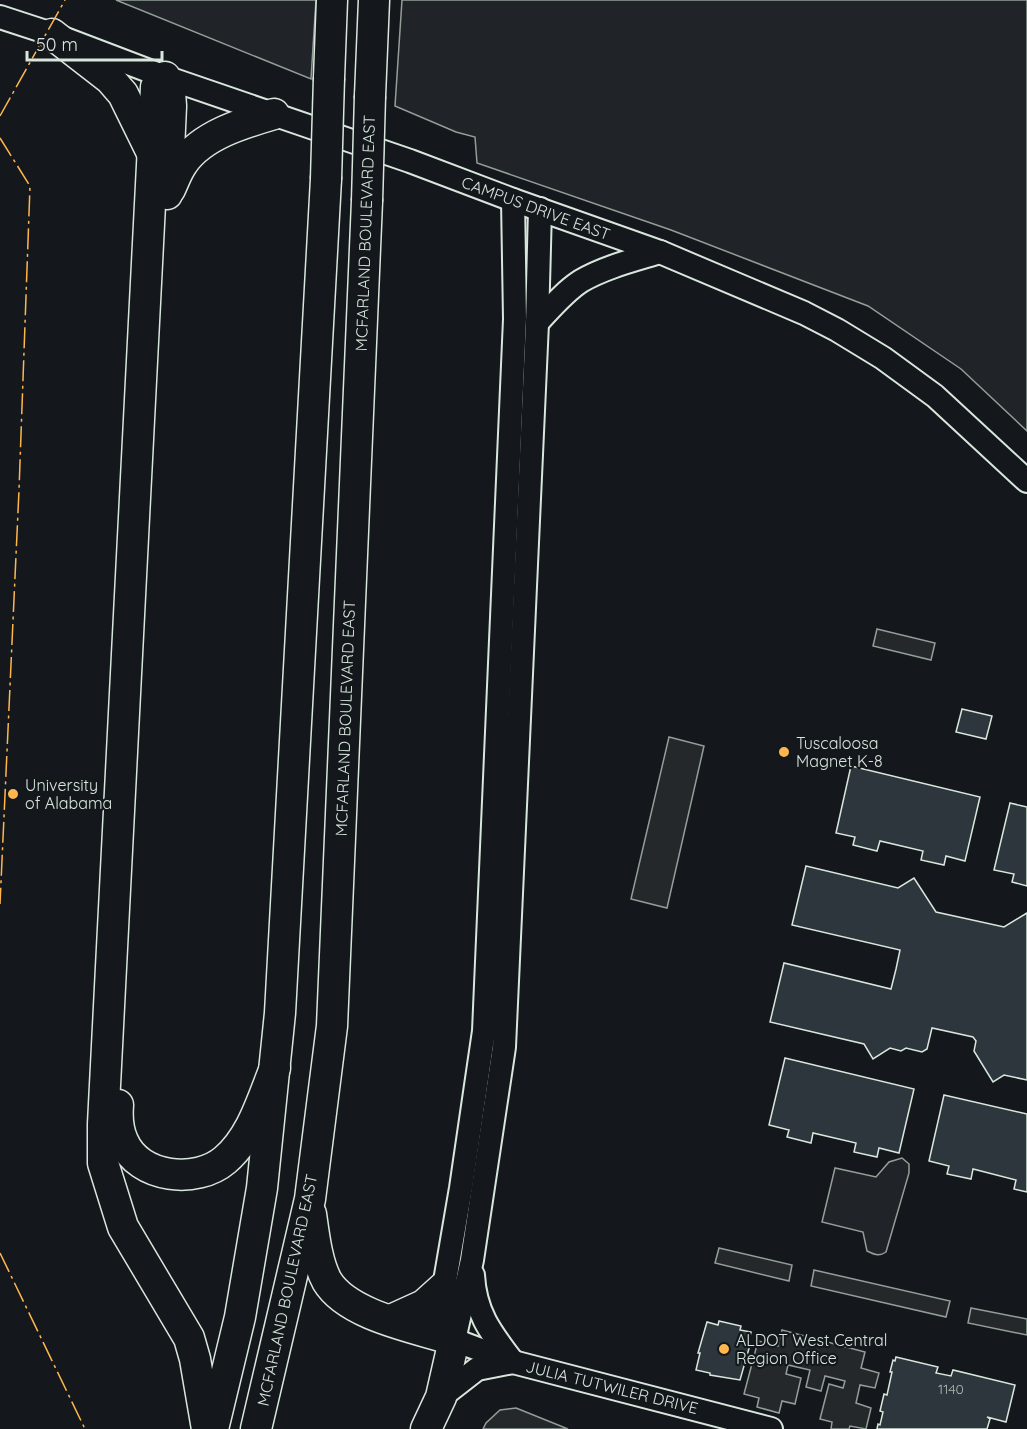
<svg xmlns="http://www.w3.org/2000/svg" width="1027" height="1429" font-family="Quicksand,sans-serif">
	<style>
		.green { fill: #202428; stroke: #939e99; stroke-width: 1.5 }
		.parking { fill: #24282b; stroke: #939e99; stroke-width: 1.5 }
		.building { fill: #2c363c; stroke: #d8e6dc; stroke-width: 1.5 }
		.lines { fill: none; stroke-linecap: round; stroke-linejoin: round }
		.secondary-casing { stroke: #d8e6dc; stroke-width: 26 }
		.highway-casing { stroke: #d8e6dc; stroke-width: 33 }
		.secondary { stroke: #14181c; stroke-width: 22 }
		.highway { stroke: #14181c; stroke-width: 30 }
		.highway-bridge-casing { stroke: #d8e6dc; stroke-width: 33; stroke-linecap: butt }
		.highway-bridge { stroke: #14181c; stroke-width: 30 }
		.power { stroke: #ffb74d; stroke-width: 1.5; stroke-dasharray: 21 4.5 3 4.5; stroke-linecap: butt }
		.poi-dot { fill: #ffb74d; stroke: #14181c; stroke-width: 2 }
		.labels { text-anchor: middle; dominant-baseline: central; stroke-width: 4.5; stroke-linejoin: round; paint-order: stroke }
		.number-label { font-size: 14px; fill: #adbab4 }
		.street-label { font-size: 16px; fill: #d8e6dc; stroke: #14181c }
		.poi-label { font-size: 16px; fill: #d8e6dc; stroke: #14181c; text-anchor: start }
	</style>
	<rect width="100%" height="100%" fill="#14181c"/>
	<g class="green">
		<path d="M116 0H316L311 79Z"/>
		<path d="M402 0H1027V431L961 369 868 306 671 230 477 163 475 137 456 132 395 106Z"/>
		<path d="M902 1158 909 1164V1173L886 1252C879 1257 873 1254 867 1251L863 1232 822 1222 835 1168 876 1177 889 1162Z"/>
	</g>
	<g class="parking">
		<path d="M877 629 935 643 931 660 873 646Z"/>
		<path d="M669 737 704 746 667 908 631 899Z"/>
		<path d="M719 1248 792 1265 789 1281 715 1263Z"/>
		<path d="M814 1270 950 1301 946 1317 811 1286Z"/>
		<path d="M971 1308 1027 1319V1335L968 1323Z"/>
		<path d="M782 1330 865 1352 861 1368 879 1373 875 1388 860 1385 856 1403 871 1408 866 1429 850 1426 849 1429H831L832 1422 820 1419 829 1384 843 1388 845 1381 825 1376 821 1391 806 1387 810 1370 788 1365 786 1374 801 1378 795 1404 782 1401 779 1413 757 1407 759 1398 744 1394 758 1341 778 1346Z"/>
		<path d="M516 1408 568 1429H483L486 1423 500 1410Z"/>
	</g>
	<g class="building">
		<path d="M962 709 992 716 986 739 956 732Z"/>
		<path d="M851 766 980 797 965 861 946 856 944 865 921 860 923 851 880 841 877 851 853 845 855 837 836 833Z"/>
		<path d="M1010 803 1027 807V886L1012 882 1014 874 994 870Z"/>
		<path d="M806 866 898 888 914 878 936 912 1004 927 1027 913V1080L1004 1075 993 1082 974 1051 976 1041 973 1037 932 1028 927 1049 922 1052 906 1048 901 1051 890 1048 873 1059 864 1044 770 1022 784 963 891 989 896 969 900 950 792 925Z"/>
		<path d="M785 1058 914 1089 899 1153 879 1148 877 1157 854 1152 856 1143 813 1133 811 1143 787 1137 789 1130 769 1125Z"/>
		<path d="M944 1095 1027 1114V1192L1014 1189 1016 1180 973 1169 971 1179 947 1174 949 1166 929 1161Z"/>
		<path d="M719 1321 741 1326 740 1330 751 1332 748 1345H750L740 1380 710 1375V1373L696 1370 700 1353H698L707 1322 718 1325Z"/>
		<path d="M896 1357 938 1367 936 1373 951 1376 953 1370 1015 1385 1006 1422 987 1417 990 1419 987 1429H877L878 1424 880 1425 883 1412 880 1411 884 1394 887 1395 892 1372H890L893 1360 895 1361Z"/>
	</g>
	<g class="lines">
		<g class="secondary-casing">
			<g id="secondary">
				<path d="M0 17 52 34 165 77 410 161 513 200 660 252 804 313 837 330 883 358 935 396 1027 481"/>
				<path d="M537 323C551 308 564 292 581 281 605 267 634 260 660 252"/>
				<path d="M473 1275C475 1313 491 1333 513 1362"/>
				<path d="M454 1340 442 1325 444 1287 461 1188 484 1031 515 319 513 200"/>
				<path d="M454 1340 472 1260 504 1047 537 323 540 209"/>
				<path d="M454 1340 513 1362 771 1429"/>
				<path d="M441 1397 477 1369 513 1362"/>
			</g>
		</g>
		<g class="highway-casing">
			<g id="highway">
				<path d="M52 34 110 79 123 94 152 153"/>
				<path d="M329 78 332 0"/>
				<path d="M370 96 374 0"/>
				<path d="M170 189C174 181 177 171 183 163 202 135 243 123 274 114"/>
				<path d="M167 194 171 106 170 92 165 77 156 87 103 1124V1163L123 1227 189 1338 195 1359 207 1429"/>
				<path d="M118 1105C117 1117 118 1130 123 1141 139 1179 197 1184 225 1160 252 1137 262 1100 275 1068"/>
				<path d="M311 1214C314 1235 317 1263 327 1281 348 1316 417 1328 454 1340L441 1397 426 1429"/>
				<path d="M391 1320 424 1305 444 1287"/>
				<path d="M213 1429 240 1317 262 1188 280 1013 326 179"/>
				<path d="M256 1429 310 1199 332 1026 367 201"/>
			</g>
		</g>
		<use href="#secondary" class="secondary"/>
		<use href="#highway" class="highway"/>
		<g class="highway-bridge-casing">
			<g id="highway-bridge">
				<path d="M326 179 329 78"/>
				<path d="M367 201 370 96"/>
			</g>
		</g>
		<use href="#highway-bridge" class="highway-bridge"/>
		<g class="power">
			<path d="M0 116 65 0"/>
			<path d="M0 138 30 186 19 490 0 904"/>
			<path d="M0 1253 85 1429"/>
		</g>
	</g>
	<g class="poi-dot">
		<circle cx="784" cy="752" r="6"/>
		<circle cx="13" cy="794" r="6"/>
		<circle cx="724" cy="1349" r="6"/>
	</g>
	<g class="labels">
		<g class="number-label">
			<text x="951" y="1389">1140</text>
		</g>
		<g class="street-label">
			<text transform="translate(536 208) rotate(20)">CAMPUS DRIVE EAST</text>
			<text transform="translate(365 233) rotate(-88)">MCFARLAND BOULEVARD EAST</text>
			<text transform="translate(345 718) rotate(-88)">MCFARLAND BOULEVARD EAST</text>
			<text transform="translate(287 1290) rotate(-78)">MCFARLAND BOULEVARD EAST</text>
			<text transform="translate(612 1387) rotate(14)">JULIA TUTWILER DRIVE</text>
		</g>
		<g class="poi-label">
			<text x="796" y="743">Tuscaloosa<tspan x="796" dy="18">Magnet K-8</tspan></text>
			<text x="25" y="785">University<tspan x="25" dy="18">of Alabama</tspan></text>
			<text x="736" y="1340">ALDOT West Central<tspan x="736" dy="18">Region Office</tspan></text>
		</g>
	</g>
	<path d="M27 51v9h135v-9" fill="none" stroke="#d8e6dc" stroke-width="3"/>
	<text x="36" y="51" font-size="18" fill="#d8e6dc" stroke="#14181c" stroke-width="4.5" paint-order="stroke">50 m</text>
</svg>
